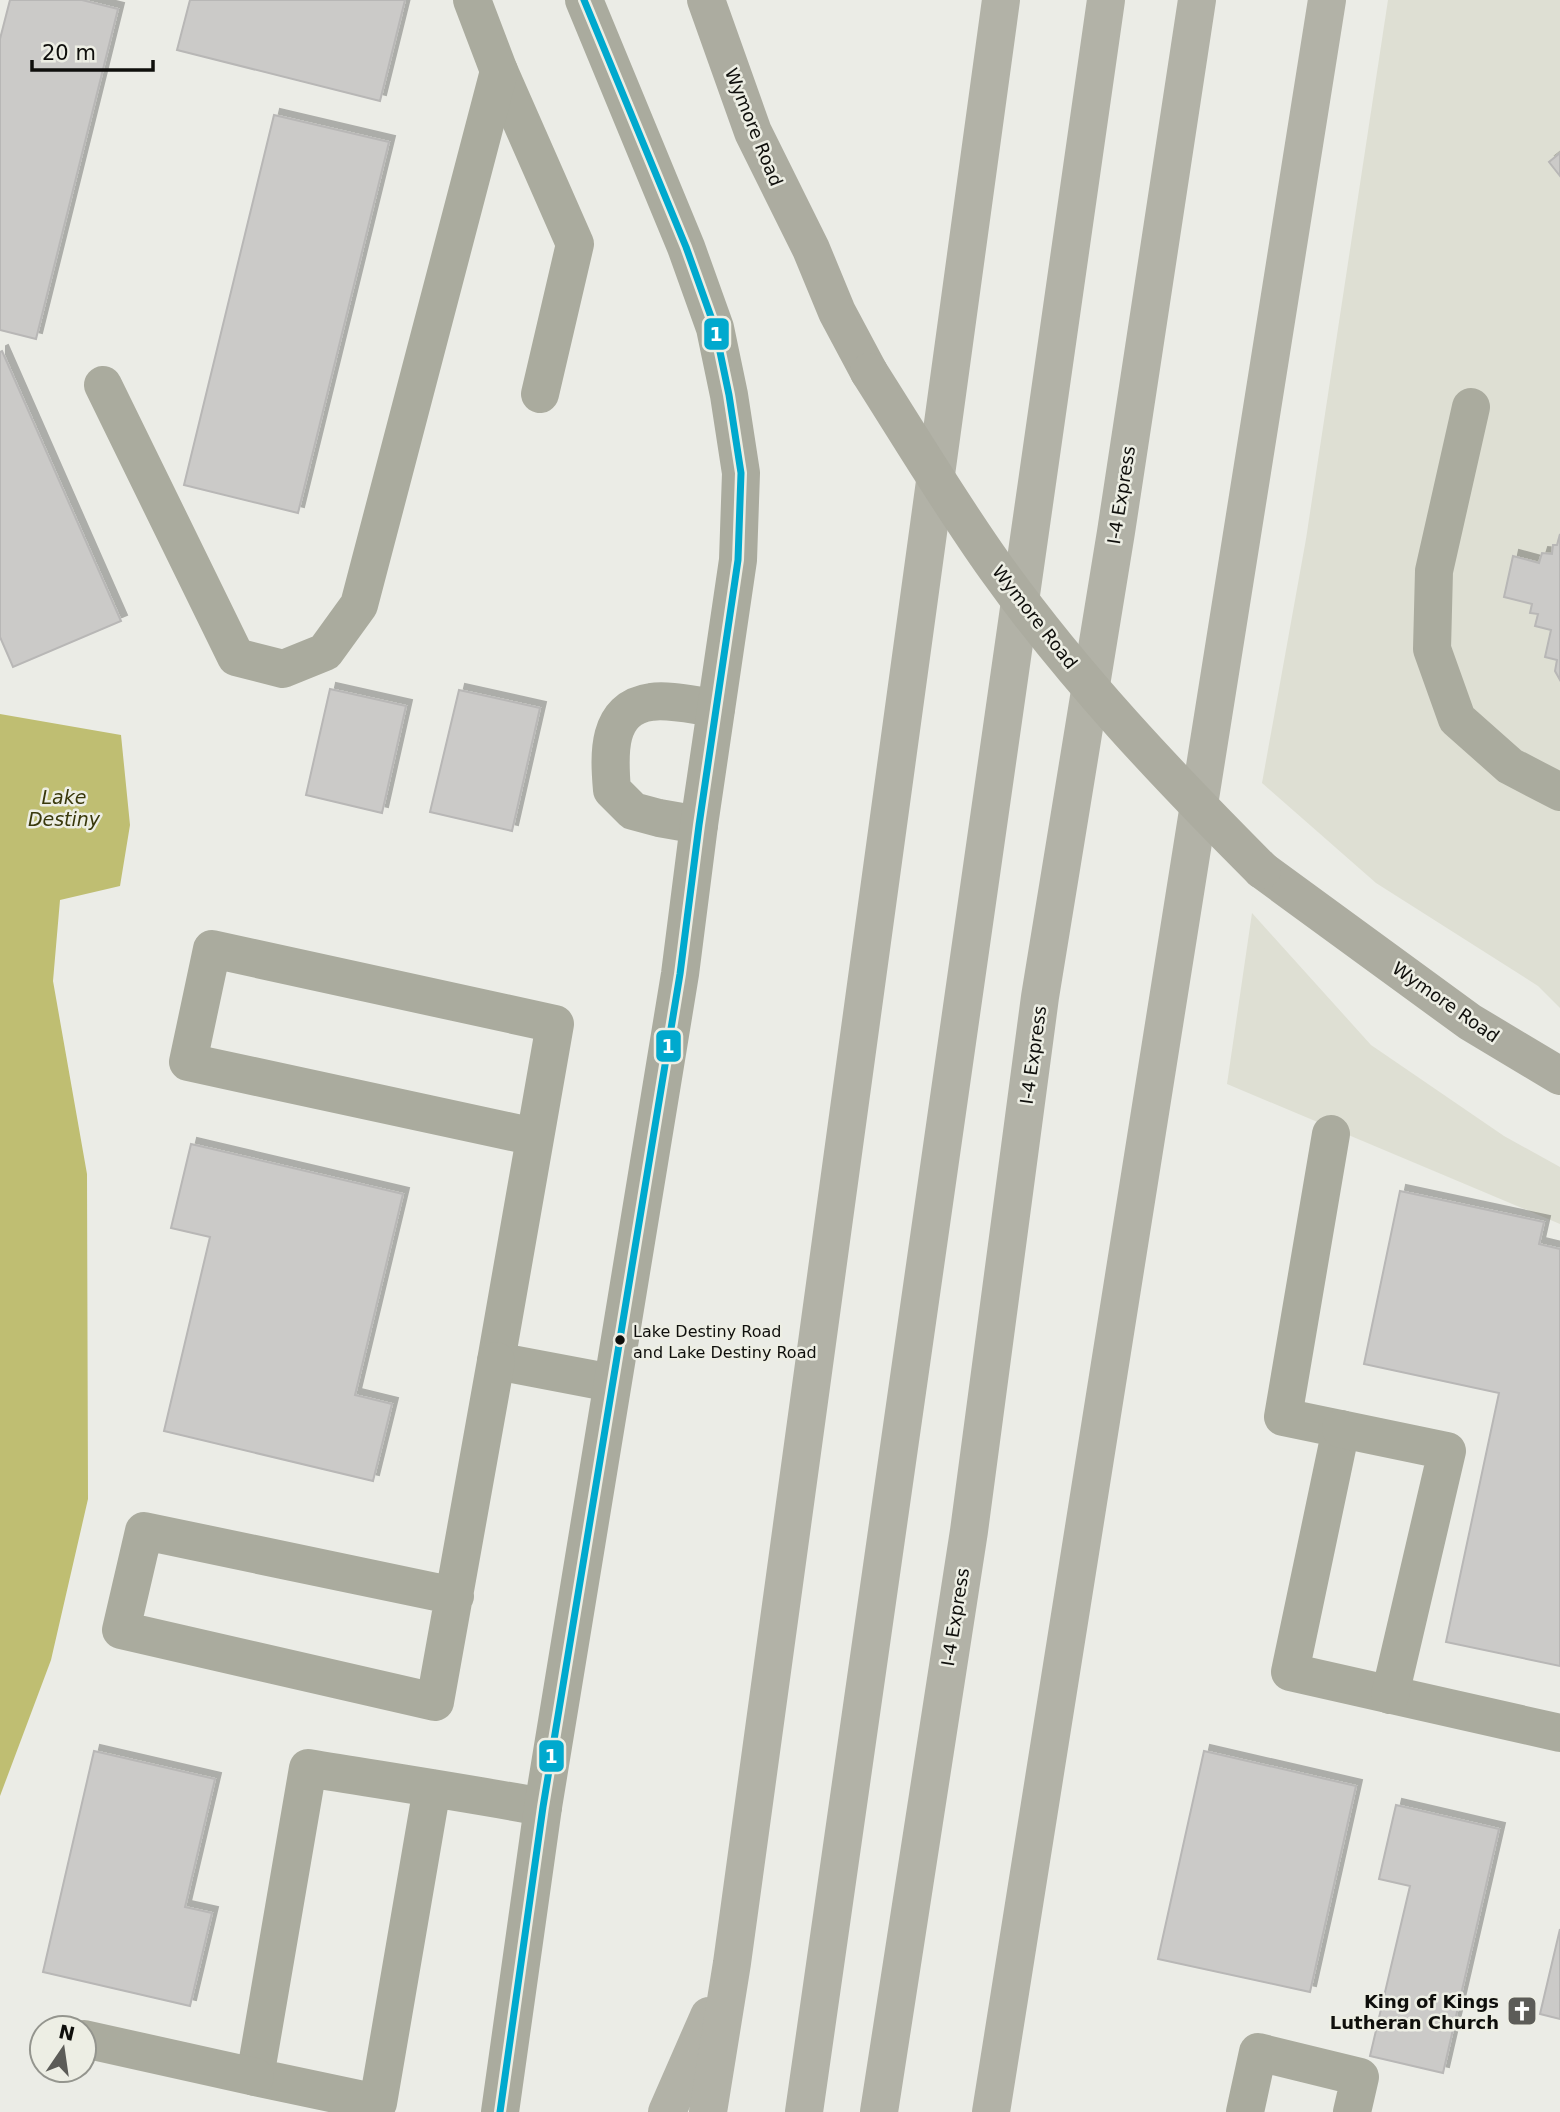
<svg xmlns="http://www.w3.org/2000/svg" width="1560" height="2112" font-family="'DejaVu Sans',sans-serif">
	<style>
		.built { fill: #dedfd3 }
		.water { fill: #bfbe72 }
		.building { fill: #cbcac8; stroke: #b8b7b6; stroke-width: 2; filter: url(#shadow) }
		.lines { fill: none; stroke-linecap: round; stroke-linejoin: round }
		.minor { stroke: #aaab9e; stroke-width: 38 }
		.major { stroke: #acaca0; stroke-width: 38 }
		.highway { stroke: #b2b2a7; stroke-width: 38 }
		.major-bridge { stroke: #acaca0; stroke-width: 38 }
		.bus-1-casing { stroke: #edeee4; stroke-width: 12 }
		.bus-1 { stroke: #00a9ce; stroke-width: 7 }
		.bus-dot { fill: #0f0f0c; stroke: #edeee4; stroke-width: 2.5 }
		.labels { text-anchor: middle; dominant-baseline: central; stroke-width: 5; stroke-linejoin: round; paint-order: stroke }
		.bus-label { font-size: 16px; fill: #0f0f0c; stroke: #edeee4; text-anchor: start }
		.street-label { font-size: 18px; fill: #0f0f0c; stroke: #edeee4 }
		.poi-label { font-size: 18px; font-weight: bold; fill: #0f0f0c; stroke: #edeee4; text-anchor: end }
		.water-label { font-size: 19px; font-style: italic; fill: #39380b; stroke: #edeee4 }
		.line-badge { stroke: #edeee4; stroke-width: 2.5 }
		.badge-label { font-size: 19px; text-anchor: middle; font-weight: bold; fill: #fff }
	</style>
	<defs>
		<filter id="shadow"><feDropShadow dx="6" dy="-6" stdDeviation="0" flood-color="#0004"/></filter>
	</defs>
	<rect width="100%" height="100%" fill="#ebece6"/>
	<g class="built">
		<path d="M1388 0H1560V1008L1538 986 1376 883 1262 783 1306 539Z"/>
		<path d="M1252 913 1371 1045 1504 1136 1560 1167V1224L1227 1084Z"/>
	</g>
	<path class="water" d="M0 714 121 735 130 825 120 886 60 900 53 981 87 1174 88 1499 51 1660 0 1796Z"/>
	<g class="building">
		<path d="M10 0H82L118 9 36 339 0 330V39Z"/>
		<path d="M190 0H405L380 101 177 50Z"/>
		<path d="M274 115 389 142 298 513 184 485Z"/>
		<path d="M1560 153V176L1549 162Z"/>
		<path d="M2 351 121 621 13 667 0 637V352Z"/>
		<path d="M1560 534V680L1555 671 1557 660 1545 657 1551 630 1535 626 1538 614 1530 613 1532 604 1504 597 1513 556 1539 563 1542 553 1552 554 1553 545H1557Z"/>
		<path d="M330 689 406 706 382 813 306 795Z"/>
		<path d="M459 690 540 708 512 831 430 812Z"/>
		<path d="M191 1144 403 1194 355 1395 392 1404 373 1481 164 1431 210 1237 171 1228Z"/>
		<path d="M1400 1191 1544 1222 1539 1244 1560 1249V1666L1446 1642 1499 1393 1364 1364Z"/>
		<path d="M94 1751 215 1779 185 1907 212 1913 190 2006 43 1972Z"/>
		<path d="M1204 1751 1356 1786 1310 1992 1158 1959Z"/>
		<path d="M1396 1805 1499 1829 1443 2073 1370 2056 1410 1886 1379 1879Z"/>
		<path d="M1560 1929V2019L1540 2014Z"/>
	</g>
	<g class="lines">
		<g class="minor">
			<path d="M499 71 575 244 540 394"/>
			<path d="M103 385 236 657 283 669 325 652 359 605 499 71 472 0"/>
			<path d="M1471 407 1434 571 1432 649 1457 719 1510 766 1560 792"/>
			<path d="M699 825 659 818 633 811 612 790C609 755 606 708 651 702 669 699 697 706 716 708"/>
			<path d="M1331 1134 1283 1417 1341 1429 1290 1672 1560 1733"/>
			<path d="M535 1137 188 1062 212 949 555 1024 496 1361 612 1383"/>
			<path d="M1341 1429 1447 1451 1390 1695"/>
			<path d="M455 1596 144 1531 121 1630 435 1702 496 1361"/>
			<path d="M432 1788 378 2103 255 2077 308 1768C387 1781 465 1793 543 1807"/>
			<path d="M84 2039 255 2077"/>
			<path d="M500 2112 543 1807 680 974 699 825 738 560 741 473 729 395 715 328 686 247 584 0"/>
			<path d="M1245 2112 1258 2052 1360 2077 1352 2112"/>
		</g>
		<g class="major">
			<path d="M706 0 753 132 811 249 837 312 869 372"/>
			<path d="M1262 870 1470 1022 1560 1076"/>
		</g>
		<g class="highway">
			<path d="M667 2112 709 2016"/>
			<path d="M708 2112 732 1963 1001 0"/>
			<path d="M804 2112 1106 0"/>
			<path d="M879 2112 969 1531 1040 997 1116 532 1197 0"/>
			<path d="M991 2112 1327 0"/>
		</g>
		<path class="major-bridge" d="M869 372C911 438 951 505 996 568 1074 677 1167 775 1262 870"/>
		<g class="bus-1-casing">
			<path id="bus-1" d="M500 2112 543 1807 680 974 699 825 738 560 741 473 729 395 715 328 686 247 584 0"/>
		</g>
		<use href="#bus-1" class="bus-1"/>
	</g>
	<defs>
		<g id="church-square" transform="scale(1.575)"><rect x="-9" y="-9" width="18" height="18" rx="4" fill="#5c5c58" stroke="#edeee4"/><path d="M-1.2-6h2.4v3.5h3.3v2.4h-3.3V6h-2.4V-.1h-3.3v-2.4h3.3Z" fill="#fff"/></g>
	</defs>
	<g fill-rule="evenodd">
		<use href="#church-square" x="1522" y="2011"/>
	</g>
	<circle class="bus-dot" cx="620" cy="1340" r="6"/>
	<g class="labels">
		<g class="bus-label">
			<text x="633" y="1331">Lake Destiny Road<tspan x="633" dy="21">and Lake Destiny Road</tspan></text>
		</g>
		<g class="street-label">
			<text transform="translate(754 127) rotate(68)">Wymore Road</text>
			<text transform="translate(1121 495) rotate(-81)">I-4 Express</text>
			<text transform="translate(1035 617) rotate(52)">Wymore Road</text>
			<text transform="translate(1446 1002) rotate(35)">Wymore Road</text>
			<text transform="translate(1033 1055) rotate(-82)">I-4 Express</text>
			<text transform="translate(955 1617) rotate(-81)">I-4 Express</text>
		</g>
		<g class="poi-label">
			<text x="1499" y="2001">King of Kings<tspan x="1499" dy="21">Lutheran Church</tspan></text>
		</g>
		<g class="water-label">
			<text x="64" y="797">Lake<tspan x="64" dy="22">Destiny</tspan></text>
		</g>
	</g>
	<g class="line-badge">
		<rect x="703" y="317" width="27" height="34" rx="7" fill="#00a9ce"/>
		<rect x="655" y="1029" width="27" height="34" rx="7" fill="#00a9ce"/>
		<rect x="538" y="1739" width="27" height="34" rx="7" fill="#00a9ce"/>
	</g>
	<g class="badge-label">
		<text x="716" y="341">1</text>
		<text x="668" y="1053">1</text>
		<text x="551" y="1763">1</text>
	</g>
	<g transform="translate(63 2049) rotate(13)"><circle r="33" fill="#edeee4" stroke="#94958e" stroke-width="2"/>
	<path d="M0-5L12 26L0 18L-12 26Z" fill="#5c5c58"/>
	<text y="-10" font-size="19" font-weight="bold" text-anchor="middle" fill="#0f0f0c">N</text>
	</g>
	<path d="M32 60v10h121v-10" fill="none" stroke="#0f0f0c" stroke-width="3.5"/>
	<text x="42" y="60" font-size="21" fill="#0f0f0c" stroke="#edeee4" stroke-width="5" paint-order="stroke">20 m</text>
</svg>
